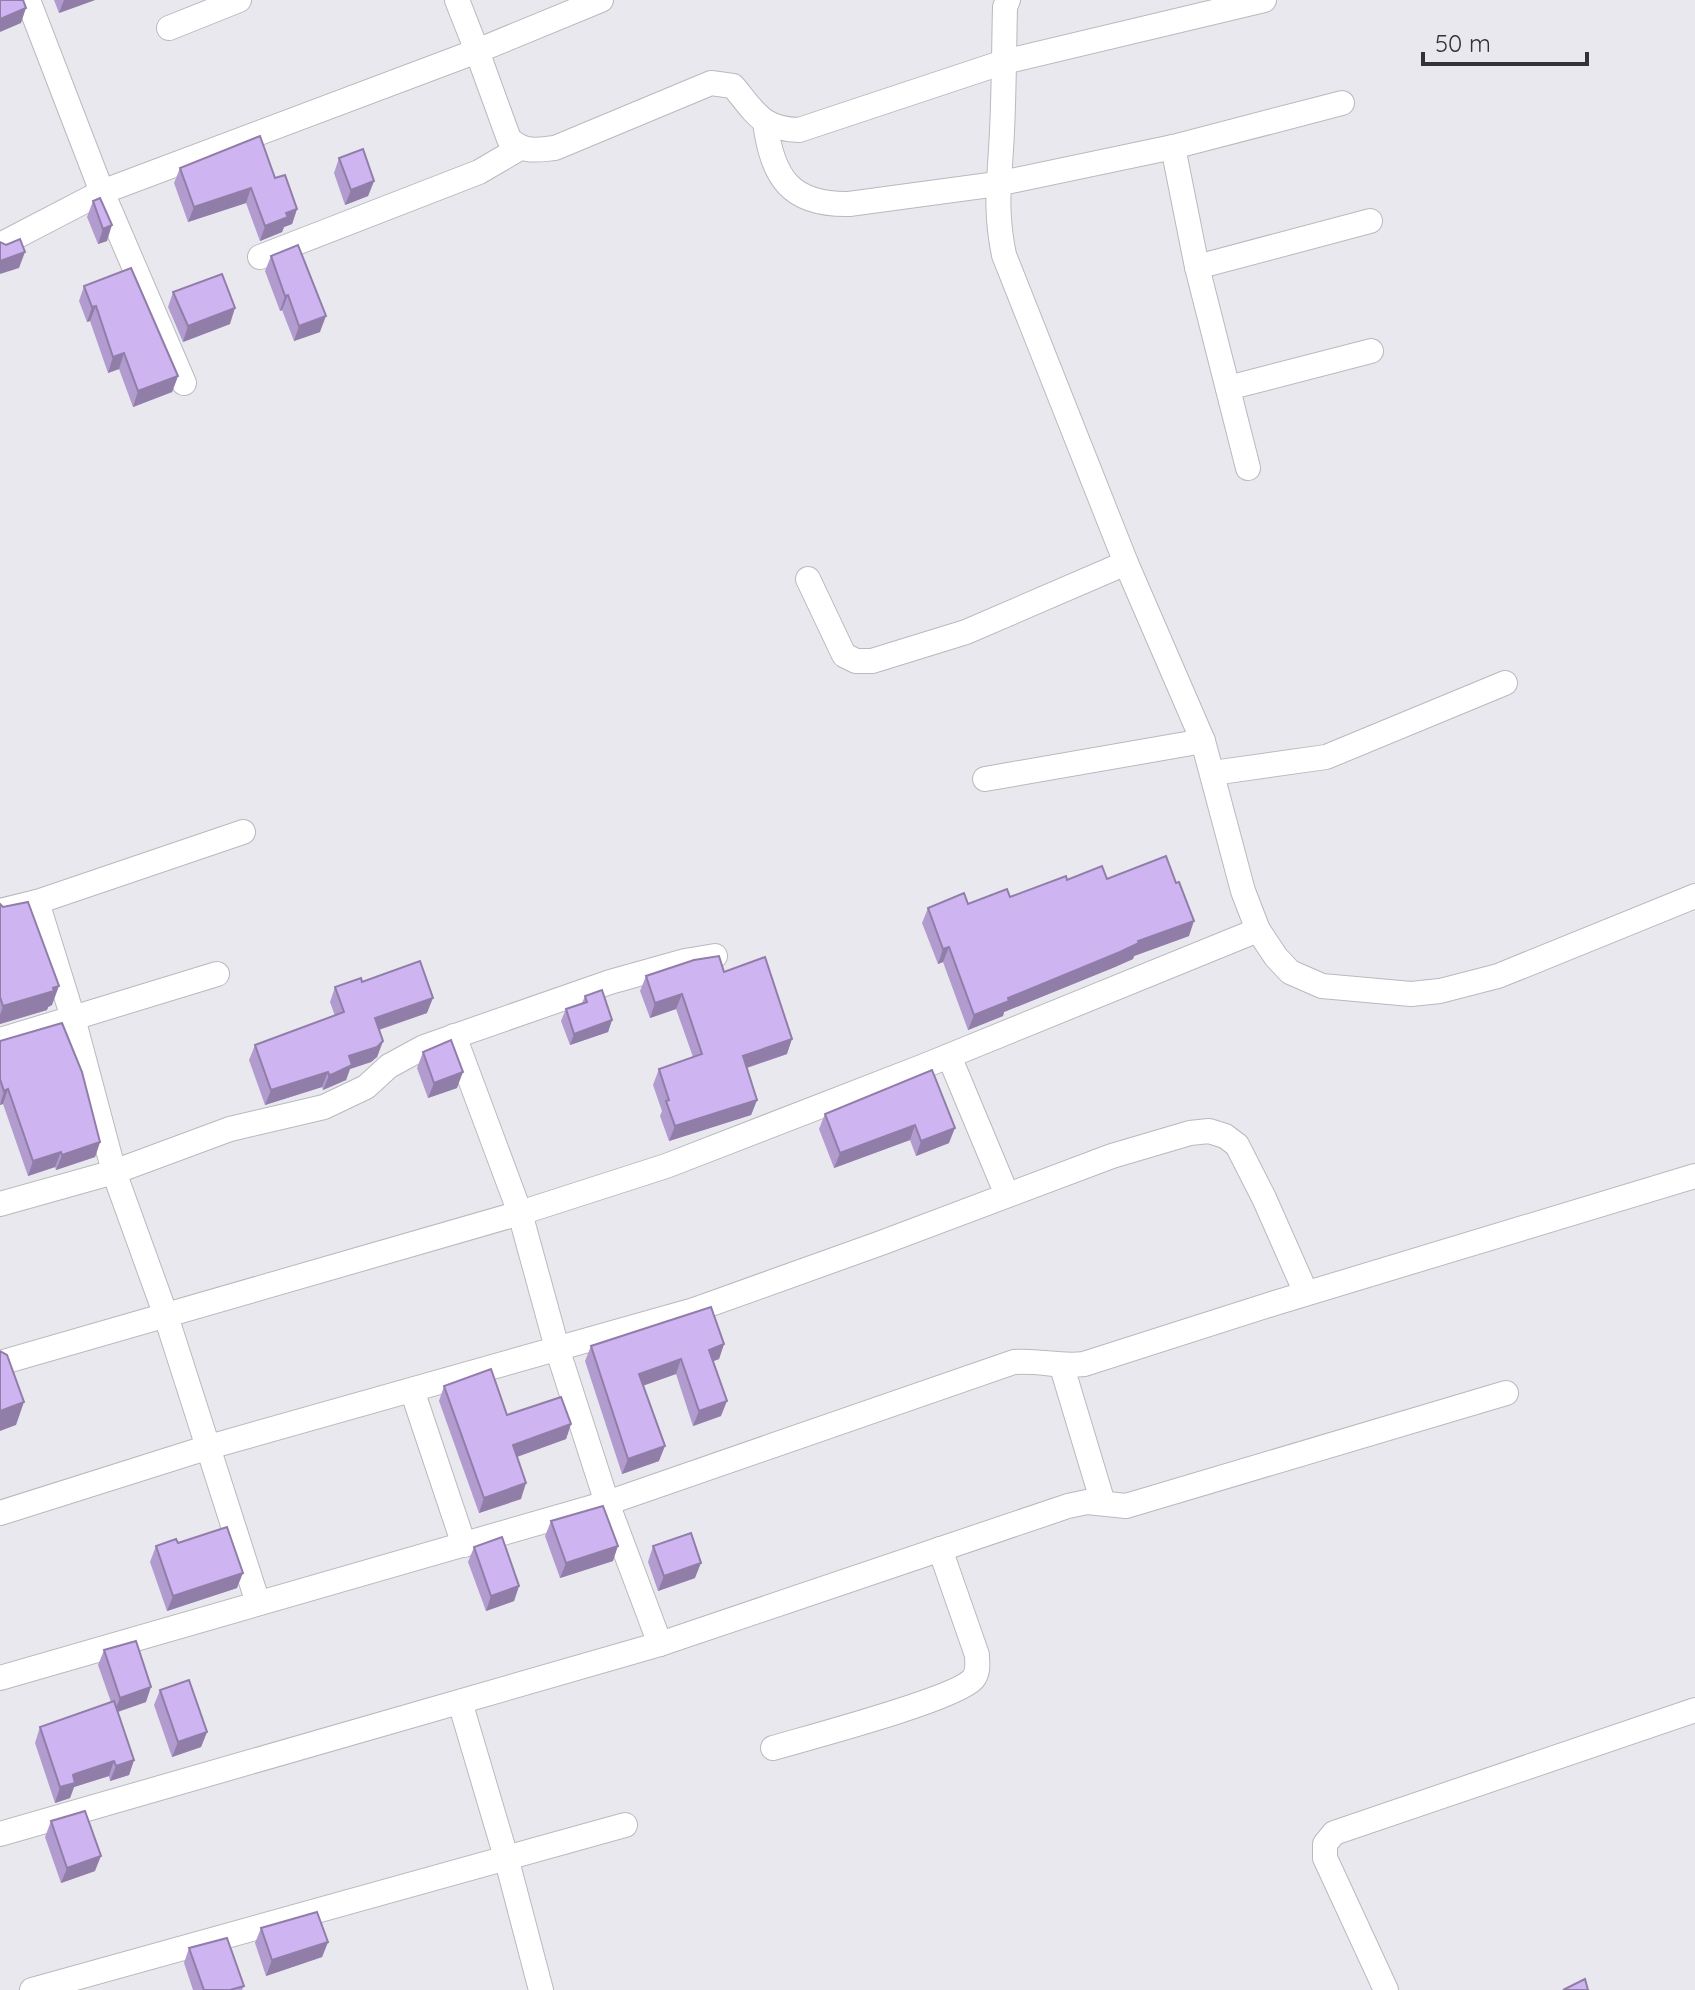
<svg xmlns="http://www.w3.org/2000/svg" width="1695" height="1990" font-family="Quicksand,sans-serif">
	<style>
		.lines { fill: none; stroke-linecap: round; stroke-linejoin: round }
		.minor-casing { stroke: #b9b9be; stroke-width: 26 }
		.minor { stroke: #fff; stroke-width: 24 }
		.wall { fill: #b19bcf }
		.shaded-wall { fill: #907ea9 }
		.building { fill: #ceb4f1; stroke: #907ea9; stroke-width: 2 }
	</style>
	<rect width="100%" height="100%" fill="#e8e8ee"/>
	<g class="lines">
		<g class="minor-casing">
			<g id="minor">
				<path d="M28 0 102 192 184 383"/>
				<path d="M457 0 477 51 601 0"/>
				<path d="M1008 0 1005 7C1004 48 1004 90 1002 131 1000 179 994 207 1004 255L1126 563 1203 741 1243 891 1258 930 1276 957 1290 972 1322 986 1411 994 1440 991 1498 976 1695 896"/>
				<path d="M169 28 239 0"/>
				<path d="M765 123C773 178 790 205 849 204L997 184 1173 147 1342 103"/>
				<path d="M1173 147 1197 267 1248 468"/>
				<path d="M0 245 102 192 477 51 509 139C525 153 534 150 555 148L711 83 733 86C755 112 761 129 799 130L1004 62 1264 0"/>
				<path d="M260 257 479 172 520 148"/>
				<path d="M1197 267 1370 221"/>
				<path d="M1228 388 1371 351"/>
				<path d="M808 579 844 655 856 661H872L966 632 1126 563"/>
				<path d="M1213 773 1326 757 1505 683"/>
				<path d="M985 779 1203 741"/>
				<path d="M37 902 73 1018 217 974"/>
				<path d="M0 911 37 902 243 832"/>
				<path d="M454 1036 520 1213 557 1348 607 1503 660 1644"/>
				<path d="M0 1040 73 1018 114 1172 165 1313 258 1603"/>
				<path d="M949 1056 1007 1195"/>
				<path d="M0 1204 114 1172 230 1129 324 1107 366 1087 389 1066 424 1047 610 982 685 961 715 956"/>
				<path d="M0 1363 520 1213 666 1166 924 1066 1258 930"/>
				<path d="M1062 1367 1103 1503"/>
				<path d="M412 1390 464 1545"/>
				<path d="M0 1513 209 1447 694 1310 881 1243 1112 1156 1190 1133 1209 1131 1225 1136 1237 1145 1264 1198 1306 1293"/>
				<path d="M0 1678 607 1503 1014 1362C1040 1360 1058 1367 1084 1364L1275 1303 1695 1176"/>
				<path d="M460 1702 506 1857 541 1990"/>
				<path d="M773 1748C807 1738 956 1699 973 1679 979 1672 977 1663 977 1655L940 1549"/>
				<path d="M0 1834 660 1644 1068 1506 1087 1502 1126 1506 1506 1393"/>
				<path d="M32 1990 625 1825"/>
				<path d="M1386 1990 1325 1858V1844L1334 1833 1695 1710"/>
			</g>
		</g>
		<use href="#minor" class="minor"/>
	</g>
	<g class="wall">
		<path d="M54 0H95L59 13Z"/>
		<path d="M339 158 374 181 368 196 345 205 334 173Z"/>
		<path d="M180 168 275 178 297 209 292 224 284 227 282 232 260 241 246 203 188 222 174 183Z"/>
		<path d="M100 198 107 241 98 244 87 217 93 201Z"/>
		<path d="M271 256 320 332 294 341 282 310 280 311 265 271Z"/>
		<path d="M84 286 178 376 172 392 133 407 119 369 108 373 90 321 87 322 79 301Z"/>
		<path d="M173 292 230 324 183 342 168 307Z"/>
		<path d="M1107 879 1189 936 1134 956 1133 959 1115 967 1004 1012 1003 1016 968 1030 943 962 938 964 922 923 928 908 968 904 1010 897 1067 880Z"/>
		<path d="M0 904 52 1005 48 1007 47 1010 0 1024Z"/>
		<path d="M724 972 787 1054 747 1068 757 1100 751 1115 669 1141 660 1116 662 1111 653 1085 659 1069 693 1057 676 1009 650 1018 640 991 646 976Z"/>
		<path d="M362 982 427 1013 379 1030 383 1041 377 1057 371 1062 350 1069 346 1080 323 1090 322 1087 265 1105 249 1060 255 1045 335 1016 330 1002 335 987Z"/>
		<path d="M585 996 612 1020 608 1032 570 1045 561 1021 566 1009 582 1003Z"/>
		<path d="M0 1041 100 1142 95 1157 56 1170 55 1167 28 1176 3 1104 0 1105Z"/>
		<path d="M423 1052 457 1088 428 1098 417 1068Z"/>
		<path d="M932 1070 949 1143 916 1156 910 1140 834 1168 819 1129 825 1114Z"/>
		<path d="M724 1344 719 1359 713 1361 721 1416 693 1426 676 1374 644 1385 659 1461 622 1474 585 1361 591 1346Z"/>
		<path d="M444 1386 507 1415 571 1424 566 1439 517 1457 521 1499 479 1513 439 1401Z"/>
		<path d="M551 1521 613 1561 560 1578 545 1536Z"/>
		<path d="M178 1543 237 1588 167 1611 150 1562 156 1546Z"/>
		<path d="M653 1546 695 1578 658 1591 648 1562Z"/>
		<path d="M474 1547 519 1586 514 1601 486 1611 468 1562Z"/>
		<path d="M104 1650 146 1702 118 1712 134 1760 129 1775 110 1781 109 1776 74 1787 70 1798 55 1803 35 1743 40 1727 111 1702 98 1665Z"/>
		<path d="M160 1690 207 1732 201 1747 172 1757 154 1705Z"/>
		<path d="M51 1821 95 1871 61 1883 45 1837Z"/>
		<path d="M261 1928 328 1942 322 1957 266 1976 255 1943Z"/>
		<path d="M189 1948 244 1986 242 1990H193L184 1963Z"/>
	</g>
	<g class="shaded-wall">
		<path d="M64 0H95L59 13Z"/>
		<path d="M26 8 21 23 0 32V19Z"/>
		<path d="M374 181 368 196 345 205 351 190Z"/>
		<path d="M251 188 246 203 188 222 194 207Z"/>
		<path d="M297 209 292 224 284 227 282 232 260 241 265 226 286 213Z"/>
		<path d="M112 225 107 241 98 244 103 229Z"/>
		<path d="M25 252 19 268 0 274V261Z"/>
		<path d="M288 295 282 310 280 311 285 296Z"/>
		<path d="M96 306 90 321 87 322 92 307Z"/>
		<path d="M235 308 230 324 183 342 188 326Z"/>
		<path d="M326 316 320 332 294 341 299 326Z"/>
		<path d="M124 353 119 369 108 373 113 357Z"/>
		<path d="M178 376 172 392 133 407 138 391Z"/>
		<path d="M1194 921 1189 936 1134 956 1133 959 1115 967 1004 1012 1003 1016 968 1030 974 1015 1008 998 1138 941Z"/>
		<path d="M949 947 943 962 938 964 943 949Z"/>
		<path d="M59 986 52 1005 48 1007 47 1010 0 1024V1015L3 1006Z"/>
		<path d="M682 994 676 1009 650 1018 655 1003Z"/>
		<path d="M433 998 427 1013 369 1033 375 1018Z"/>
		<path d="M612 1020 608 1032 570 1045 574 1034Z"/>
		<path d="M792 1039 787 1054 737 1071 743 1056Z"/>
		<path d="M383 1041 377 1057 371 1062 350 1069 346 1080 323 1090 329 1075 349 1056Z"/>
		<path d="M328 1072 322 1087 265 1105 271 1090Z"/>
		<path d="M463 1072 457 1088 428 1098 434 1083Z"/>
		<path d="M8 1089 3 1104 0 1105 4 1091Z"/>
		<path d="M757 1100 751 1115 669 1141 675 1126Z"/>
		<path d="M915 1125 910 1140 834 1168 840 1153Z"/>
		<path d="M955 1128 949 1143 916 1156 921 1141Z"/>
		<path d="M100 1142 95 1157 56 1170 62 1155Z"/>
		<path d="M61 1152 55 1167 28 1176 33 1161Z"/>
		<path d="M724 1344 719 1359 704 1365 709 1350Z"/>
		<path d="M681 1359 676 1374 634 1389 639 1374Z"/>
		<path d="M727 1401 721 1416 693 1426 699 1411Z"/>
		<path d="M24 1402 16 1425 0 1431V1411Z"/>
		<path d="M571 1424 566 1439 508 1460 513 1445Z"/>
		<path d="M665 1446 659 1461 622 1474 628 1459Z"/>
		<path d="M526 1483 521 1499 479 1513 484 1498Z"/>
		<path d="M618 1546 613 1561 560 1578 566 1563Z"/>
		<path d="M701 1563 695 1578 658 1591 664 1576Z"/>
		<path d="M243 1573 237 1588 167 1611 173 1596Z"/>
		<path d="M519 1586 514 1601 486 1611 491 1596Z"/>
		<path d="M151 1687 146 1702 114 1713 120 1698Z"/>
		<path d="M207 1732 201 1747 172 1757 178 1742Z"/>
		<path d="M134 1760 129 1775 110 1781 116 1766Z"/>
		<path d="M114 1761 109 1776 74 1787 70 1798 55 1803 60 1787 75 1774Z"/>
		<path d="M101 1856 95 1871 61 1883 67 1868Z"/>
		<path d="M328 1942 322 1957 266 1976 272 1960Z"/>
	</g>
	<g class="building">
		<path d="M0 0H23L26 8 0 19Z"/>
		<path d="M260 136 275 178 285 175 297 209 286 213 288 217 265 226 251 188 194 207 180 168Z"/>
		<path d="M363 149 374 181 351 190 339 158Z"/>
		<path d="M100 198 112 225 103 229 93 201Z"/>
		<path d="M20 239 25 252 0 261V242L6 245Z"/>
		<path d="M298 245 326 316 299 326 288 295 285 296 271 256Z"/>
		<path d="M131 268 178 376 138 391 124 353 113 357 96 306 92 307 84 286Z"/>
		<path d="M222 274 235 308 188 326 173 292Z"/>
		<path d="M1166 856 1176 883 1179 882 1194 921 1138 941 1139 943 1120 952 1008 998 1009 1001 974 1015 949 947 943 949 928 908 964 893 968 904 1007 889 1010 897 1066 876 1067 880 1102 866 1107 879Z"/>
		<path d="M28 902 59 986 53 988 54 991 3 1006 0 997V904L3 907Z"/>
		<path d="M719 956 724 972 765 957 792 1039 743 1056 757 1100 675 1126 666 1101 669 1100 659 1069 702 1054 682 994 655 1003 646 976 694 960Z"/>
		<path d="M420 961 433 998 375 1018 383 1041 377 1047 349 1056 352 1065 333 1074 329 1075 328 1072 271 1090 255 1045 344 1012 335 987 361 978 362 982Z"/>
		<path d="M602 990 612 1020 574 1034 566 1009 587 1002 585 996Z"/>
		<path d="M62 1023 82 1072 100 1142 62 1155 61 1152 33 1161 8 1089 4 1091 0 1079V1041Z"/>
		<path d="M451 1040 463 1072 434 1083 423 1052Z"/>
		<path d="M932 1070 955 1128 921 1141 915 1125 840 1153 825 1114Z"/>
		<path d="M711 1307 724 1344 709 1350 727 1401 699 1411 681 1359 639 1374 665 1446 628 1459 591 1346Z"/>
		<path d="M0 1351 7 1355 24 1402 0 1411Z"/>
		<path d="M491 1369 507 1415 561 1397 571 1424 513 1445 526 1483 484 1498 444 1386Z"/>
		<path d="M603 1506 618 1546 566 1563 551 1521Z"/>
		<path d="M227 1527 243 1573 173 1596 156 1546 176 1539 178 1543Z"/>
		<path d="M691 1533 701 1563 664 1576 653 1546Z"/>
		<path d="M502 1537 519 1586 491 1596 474 1547Z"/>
		<path d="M136 1641 151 1687 120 1698 104 1650Z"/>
		<path d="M189 1680 207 1732 178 1742 160 1690Z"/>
		<path d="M114 1701 134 1760 116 1766 114 1761 75 1774 73 1775 75 1783 60 1787 40 1727Z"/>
		<path d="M85 1811 101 1856 67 1868 51 1821Z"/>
		<path d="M317 1912 328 1942 272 1960 261 1928Z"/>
		<path d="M227 1938 244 1986 230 1990H204L189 1948Z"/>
		<path d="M1585 1979 1588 1990H1563Z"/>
	</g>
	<path d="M1423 52v12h164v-12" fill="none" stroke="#333335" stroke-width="4"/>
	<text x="1435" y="52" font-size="24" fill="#333335" stroke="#e8e8ee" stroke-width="6" paint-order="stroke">50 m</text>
</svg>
